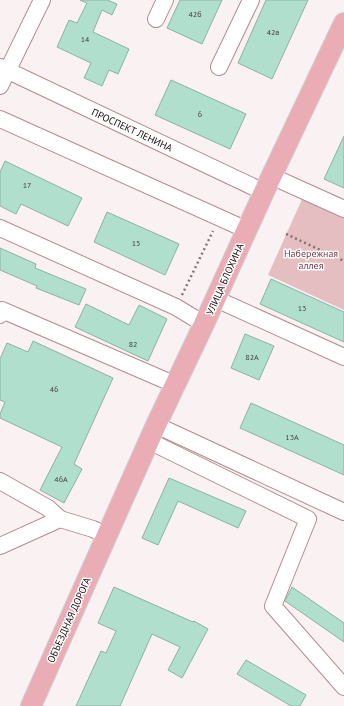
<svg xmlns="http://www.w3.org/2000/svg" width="344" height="706" font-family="'PT Sans',sans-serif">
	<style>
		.green { fill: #e5bec1 }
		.building { fill: #b1dfcd; stroke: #8bb2a3 }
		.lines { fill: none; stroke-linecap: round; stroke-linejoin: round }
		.minor-casing { stroke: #b38c90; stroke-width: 18 }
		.major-casing { stroke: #d1cfcf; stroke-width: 22 }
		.path { stroke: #7f7475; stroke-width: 2.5; stroke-dasharray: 2 3; stroke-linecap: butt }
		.minor { stroke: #fff; stroke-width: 16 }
		.major { stroke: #eaadb6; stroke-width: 20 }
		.labels { text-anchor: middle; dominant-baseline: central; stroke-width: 3; stroke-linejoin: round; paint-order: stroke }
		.number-label { font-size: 8px; fill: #40423e }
		.street-label { font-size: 10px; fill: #1b0d0f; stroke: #fff }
		.park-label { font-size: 10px; fill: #7a3d46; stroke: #fff }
	</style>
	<rect width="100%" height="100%" fill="#faf2f2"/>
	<path class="green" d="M303 197 344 215V310L268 275Z"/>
	<g class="building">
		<path d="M80 0H107L117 4 112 15 102 10 93 32 129 49 118 74 109 70 102 86 84 78 91 63 57 47 69 20 77 23 87 3Z"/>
		<path d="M180 0H222L202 44 167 28Z"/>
		<path d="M266 0H308L272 79 238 63Z"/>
		<path d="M171 80 246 114 230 149 155 115Z"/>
		<path d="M344 136V188L324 179Z"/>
		<path d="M5 161 82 198 68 226 21 204 16 214 0 206V172Z"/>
		<path d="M107 212 179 244 165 275 94 242Z"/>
		<path d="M0 248 36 264 35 268 86 289 79 305 36 288 37 286 0 270Z"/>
		<path d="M271 279 344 312V342L260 304Z"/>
		<path d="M86 304 129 325 139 305 167 319 148 361 75 327Z"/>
		<path d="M245 334 274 346 259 380 231 368Z"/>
		<path d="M33 341 113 378 74 464 82 469 64 503 40 490 62 447 0 418V414L5 402 0 400V359L7 343 28 352Z"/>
		<path d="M251 403 344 445V475L240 428Z"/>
		<path d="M169 478 246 511 238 528 178 501 158 545 142 538Z"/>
		<path d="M114 587 193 622 194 621 208 629 182 678 168 670 180 647 152 634 120 706H76L101 651 106 653 116 631 98 623Z"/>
		<path d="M292 587 344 623V642L285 601Z"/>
		<path d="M246 660 306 695 300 706H291L237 674Z"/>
	</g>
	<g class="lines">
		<g class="minor-casing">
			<g id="minor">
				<path d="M156 19 165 0"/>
				<path d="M0 67 264 192"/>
				<path d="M219 67 251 0"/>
				<path d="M0 86 42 0"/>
				<path d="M0 119 247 230"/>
				<path d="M271 176 344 209"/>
				<path d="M0 228 176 307 204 324"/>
				<path d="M216 299 344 357"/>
				<path d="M0 315 2 310 176 385"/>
				<path d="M156 425 344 512"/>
				<path d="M149 441 308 519 273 606 344 687"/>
				<path d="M0 481 48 508 60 519"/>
				<path d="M0 546 60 519 93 529 106 535"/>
			</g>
		</g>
		<g class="major-casing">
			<path id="major" d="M31 706 156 425 204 324 264 192 344 23"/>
		</g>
		<g class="path">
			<path d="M286 234 344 261"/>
			<path d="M182 295 213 231"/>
		</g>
		<use href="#minor" class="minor"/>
		<use href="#major" class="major"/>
	</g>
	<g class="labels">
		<g class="number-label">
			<text x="195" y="14">42б</text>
			<text x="273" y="32">42а</text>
			<text x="85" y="39">14</text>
			<text x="200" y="114">6</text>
			<text x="27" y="185">17</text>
			<text x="136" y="243">15</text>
			<text x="302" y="308">13</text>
			<text x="133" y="344">82</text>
			<text x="252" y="357">82А</text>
			<text x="54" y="389">46</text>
			<text x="292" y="437">13А</text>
			<text x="61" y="479">46А</text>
		</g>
		<g class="street-label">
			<text transform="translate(132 130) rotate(25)">ПРОСПЕКТ ЛЕНИНА</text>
			<text transform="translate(225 279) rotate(-66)">УЛИЦА БЛОХИНА</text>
			<text transform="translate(69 620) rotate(-66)">ОБЪЕЗДНАЯ ДОРОГА</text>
		</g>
		<g class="park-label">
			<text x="311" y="253">Набережная<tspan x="311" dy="12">аллея</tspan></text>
		</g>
	</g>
</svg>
